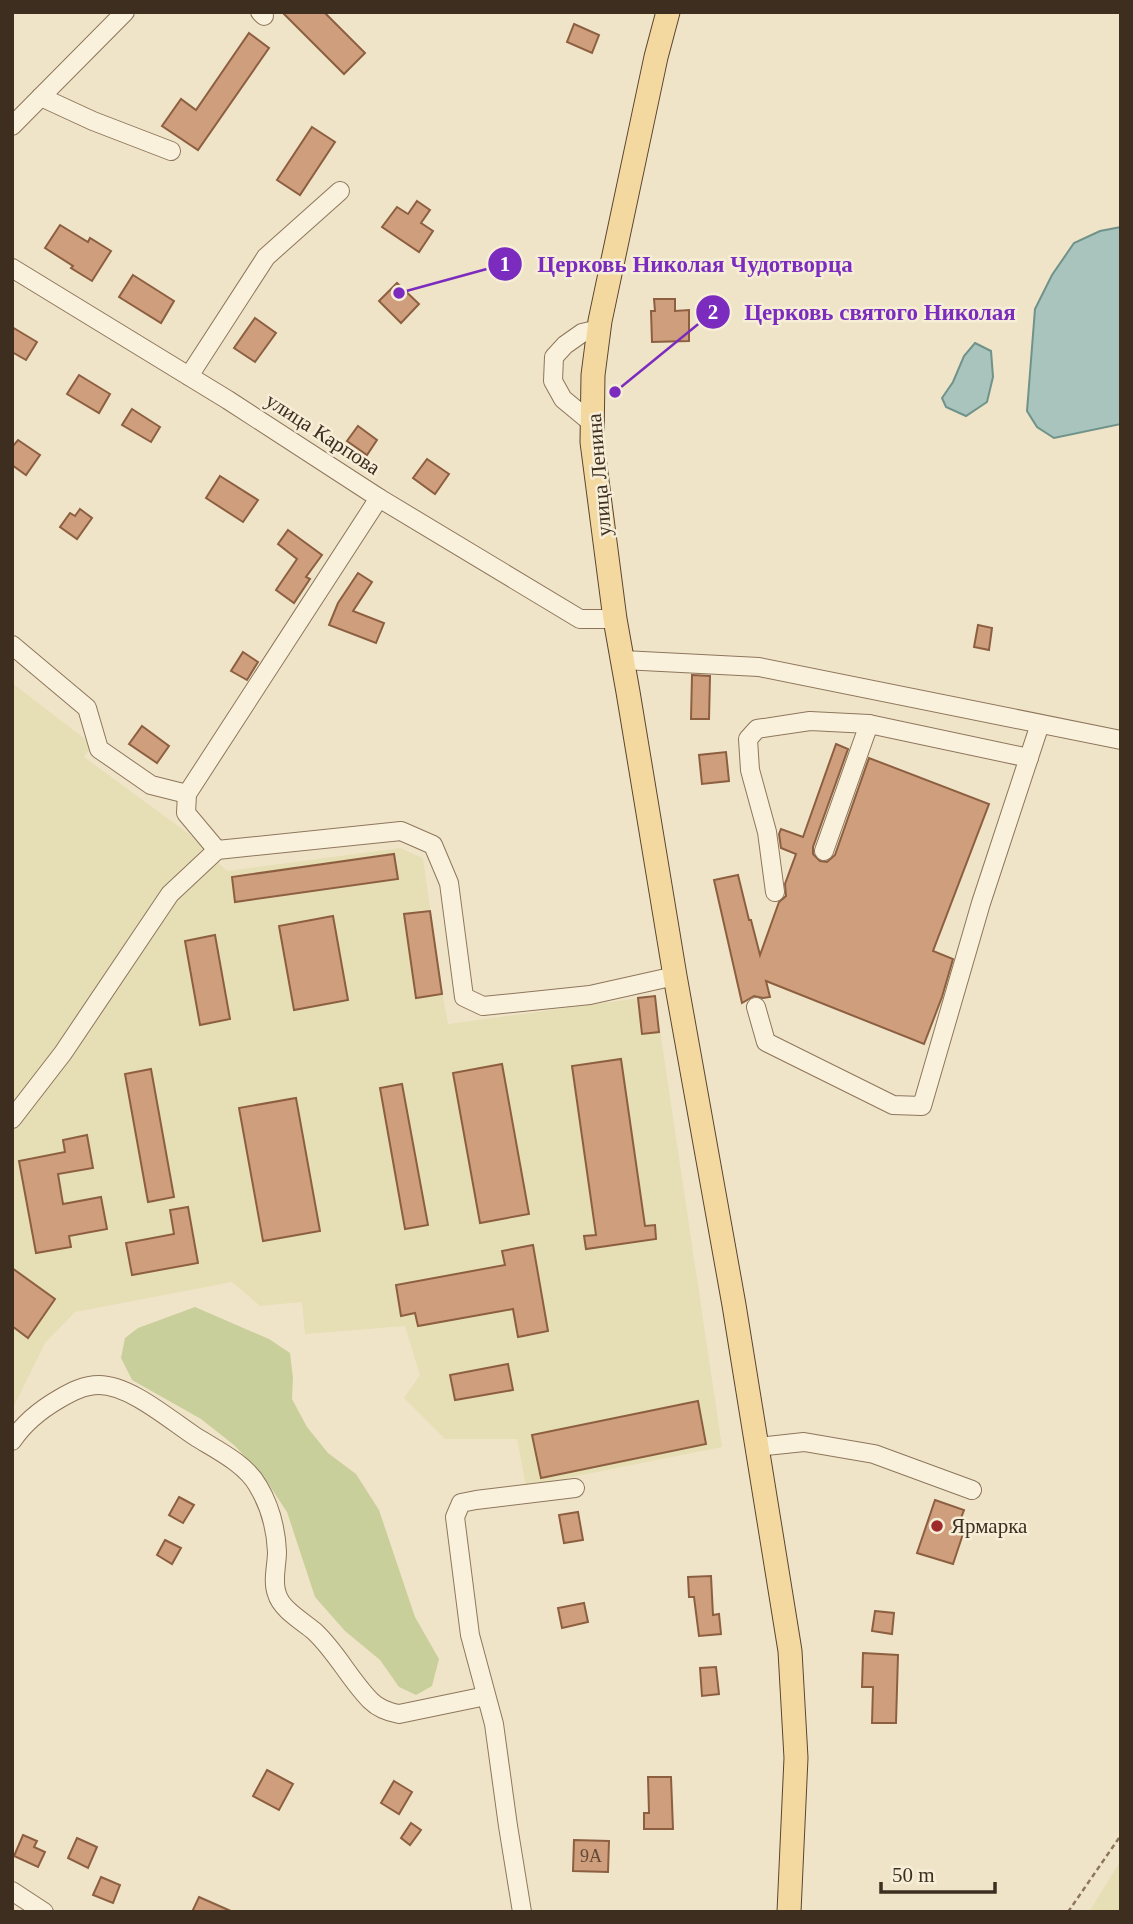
<svg xmlns="http://www.w3.org/2000/svg" width="1133" height="1924" font-family="'Times New Roman',serif">
	<style>
		.farmland { fill: #e6deb5 }
		.green { fill: #c9cf9b }
		.water { fill: #a9c4bc; stroke: #6f938a; stroke-width: 2 }
		.building { fill: #cf9f7d; stroke: #8d5f41; stroke-width: 2 }
		.lines { fill: none; stroke-linecap: round; stroke-linejoin: round }
		.minor-casing { stroke: #8d765c; stroke-width: 20 }
		.major-casing { stroke: #5b4430; stroke-width: 25 }
		.path { stroke: #8d765c; stroke-width: 2.5; stroke-dasharray: 5 3.5; stroke-linecap: butt }
		.minor { stroke: #faf1dc; stroke-width: 18 }
		.major { stroke: #f3d9a0; stroke-width: 23 }
		.poi-dot { fill: #9e2a2b; stroke: #f7eed8; stroke-width: 2.5 }
		.labels { text-anchor: middle; dominant-baseline: central; stroke-width: 5; stroke-linejoin: round; paint-order: stroke }
		.number-label { font-size: 18px; fill: #624a37 }
		.street-label { font-size: 21px; fill: #3d2e20; stroke: #f7eed8 }
		.poi-label { font-size: 21px; fill: #3d2e20; stroke: #f7eed8; text-anchor: start }
		.leader { fill: none; stroke: #7b2cbf; stroke-width: 2.5 }
		.callout-dot { fill: #7b2cbf; stroke: #f7eed8; stroke-width: 2.5 }
		.mark-label { font-size: 21px; text-anchor: middle; font-weight: bold; fill: #fff }
		.callout-label { font-size: 23px; text-anchor: middle; font-weight: bold; fill: #7b2cbf; stroke: #f7eed8; stroke-width: 5; stroke-linejoin: round; paint-order: stroke }
	</style>
	<rect width="100%" height="100%" fill="#f0e4c8"/>
	<g class="farmland">
		<path d="M12 683 93 745 84 757 189 834 227 871 400 848 423 858 442 992 448 1024 655 996 722 1447 526 1486 517 1439H445L404 1398 420 1375 405 1326 305 1334 302 1302 260 1306 232 1282 75 1312 45 1343 12 1410Z"/>
		<path d="M1121 1860V1912H1089Z"/>
	</g>
	<path class="green" d="M195 1307 269 1339 290 1353 293 1378 292 1399 307 1427 328 1453 356 1474 379 1510 415 1617 439 1659 432 1686 416 1695 399 1687 380 1660 345 1631 315 1597 287 1512 261 1473 234 1445 201 1419 132 1380 121 1358 125 1338 138 1328Z"/>
	<g class="water">
		<path d="M1121 227V424L1054 438 1037 427 1027 411 1035 309 1052 275 1074 243 1100 231Z"/>
		<path d="M975 343 991 351 993 377 987 402 966 416 946 407 942 398 953 382 964 356Z"/>
	</g>
	<g class="building">
		<path d="M282 12H324L365 53 344 74Z"/>
		<path d="M574 24 599 35 592 53 567 42Z"/>
		<path d="M249 33 269 48 198 150 162 126 181 99 196 110Z"/>
		<path d="M312 127 335 142 300 195 277 180Z"/>
		<path d="M417 201 430 210 421 223 433 231 419 252 382 227 397 207 408 214Z"/>
		<path d="M60 225 88 242 90 238 111 251 92 281 71 268 73 266 45 248Z"/>
		<path d="M133 275 174 301 161 323 119 297Z"/>
		<path d="M397 283 419 304 401 323 379 301Z"/>
		<path d="M654 299H675V311L689 310V341L652 342 651 311H655Z"/>
		<path d="M255 318 276 333 255 362 234 348Z"/>
		<path d="M12 327 37 342 26 360 12 352Z"/>
		<path d="M79 375 110 394 99 413 67 394Z"/>
		<path d="M132 409 160 427 151 442 122 425Z"/>
		<path d="M358 426 377 440 367 455 347 441Z"/>
		<path d="M18 440 40 455 26 475 12 465V447Z"/>
		<path d="M427 459 449 474 435 494 413 478Z"/>
		<path d="M220 476 258 500 243 522 206 498Z"/>
		<path d="M80 509 92 518 77 539 60 527 70 513 75 516Z"/>
		<path d="M288 530 322 555 306 577 310 579 294 603 276 590 297 559 278 544Z"/>
		<path d="M358 573 372 582 353 611 384 623 376 643 329 625 338 603Z"/>
		<path d="M978 625 992 628 989 650 974 647Z"/>
		<path d="M243 652 258 662 247 680 231 671Z"/>
		<path d="M692 675 710 676 709 719H691Z"/>
		<path d="M142 726 169 746 157 763 129 744Z"/>
		<path d="M836 744 848 749 813 847V854L820 861 827 862 835 855 869 758 989 804 933 951 953 959 942 997 924 1044 766 981 770 997 763 998 754 996 742 1003 714 880 738 875 749 920H751L760 955 779 902 786 896 785 884 796 854 781 848 779 834 781 829 803 837Z"/>
		<path d="M726 752 729 781 702 784 699 755Z"/>
		<path d="M394 854 398 879 235 902 232 877Z"/>
		<path d="M430 911 442 994 416 998 404 914Z"/>
		<path d="M333 916 348 1000 294 1010 279 926Z"/>
		<path d="M215 935 230 1019 200 1025 185 941Z"/>
		<path d="M655 996 659 1032 642 1034 638 998Z"/>
		<path d="M621 1059 645 1226 655 1225 656 1239 586 1249 584 1236 596 1235 572 1066Z"/>
		<path d="M502 1064 529 1214 480 1223 453 1073Z"/>
		<path d="M151 1069 174 1197 148 1202 125 1074Z"/>
		<path d="M402 1084 428 1225 405 1229 380 1088Z"/>
		<path d="M296 1098 320 1231 263 1241 239 1108Z"/>
		<path d="M87 1135 93 1168 58 1174 63 1204 101 1197 107 1229 69 1236 71 1247 36 1253 19 1161 65 1152 63 1140Z"/>
		<path d="M188 1207 198 1263 132 1275 126 1243 174 1234 170 1210Z"/>
		<path d="M533 1245 548 1331 518 1337 513 1309 418 1326 415 1313 401 1316 396 1285 505 1265 502 1251Z"/>
		<path d="M12 1268 55 1299 28 1338 12 1326Z"/>
		<path d="M508 1364 513 1390 455 1400 450 1375Z"/>
		<path d="M698 1401 706 1444 541 1478 532 1435Z"/>
		<path d="M179 1497 194 1505 183 1523 169 1515Z"/>
		<path d="M935 1500 964 1510 957 1529 964 1531 953 1564 917 1553Z"/>
		<path d="M578 1512 583 1540 564 1543 559 1515Z"/>
		<path d="M165 1540 181 1548 172 1564 157 1555Z"/>
		<path d="M711 1576 713 1615 719 1614 721 1634 699 1636 694 1597H689L688 1577Z"/>
		<path d="M584 1603 588 1622 562 1628 558 1608Z"/>
		<path d="M875 1611 894 1613 892 1634 872 1631Z"/>
		<path d="M863 1653 898 1655 896 1723H872L873 1687H862Z"/>
		<path d="M716 1667 719 1694 702 1696 700 1668Z"/>
		<path d="M267 1770 293 1784 279 1810 253 1796Z"/>
		<path d="M648 1777H671L673 1829H644V1813H649Z"/>
		<path d="M394 1781 412 1792 399 1814 381 1803Z"/>
		<path d="M411 1823 421 1830 410 1845 401 1838Z"/>
		<path d="M23 1835 37 1841 34 1847 45 1852 38 1867 14 1856Z"/>
		<path d="M77 1838 97 1847 88 1868 68 1858Z"/>
		<path d="M574 1840 609 1841 608 1872 573 1871Z"/>
		<path d="M101 1877 120 1885 113 1903 93 1895Z"/>
		<path d="M199 1897 233 1912H192Z"/>
	</g>
	<g class="lines">
		<g class="minor-casing">
			<g id="minor">
				<path d="M260 12 264 16"/>
				<path d="M41 97 93 121 171 151"/>
				<path d="M12 126 125 12"/>
				<path d="M12 268 228 400 379 498 580 619H615"/>
				<path d="M189 376 266 257 340 191"/>
				<path d="M592 423 563 399 553 381 554 357 565 345 582 333 599 329"/>
				<path d="M12 645 87 708 99 749 151 785 187 794"/>
				<path d="M623 660 759 667 1121 740"/>
				<path d="M217 850 186 813 187 794 379 498"/>
				<path d="M824 851 869 724"/>
				<path d="M775 892 767 832 750 770 748 739 757 729 810 721 869 724 1029 758"/>
				<path d="M756 1007 766 1042 893 1105 922 1106 981 903 1040 724"/>
				<path d="M12 1119 63 1053 170 894 217 850 401 831 433 845 449 883 464 997 483 1006 590 995 675 976"/>
				<path d="M12 1441C24 1423 40 1410 59 1399 71 1392 84 1385 99 1385 130 1385 170 1420 196 1437 217 1450 246 1464 258 1486 270 1506 276 1529 277 1552 277 1565 272 1581 277 1594 281 1609 302 1621 314 1631 336 1651 350 1680 371 1701 379 1709 388 1712 399 1714L486 1696"/>
				<path d="M757 1447 804 1442 874 1454 972 1490"/>
				<path d="M12 1891 44 1912"/>
				<path d="M522 1912 508 1826 494 1724 470 1635 455 1517 461 1503 476 1500 575 1488"/>
			</g>
		</g>
		<g class="major-casing">
			<path id="major" d="M668 12 656 57 600 321 593 375 592 442 615 619 628 692 675 976 734 1305 790 1651 796 1758 789 1912"/>
		</g>
		<path class="path" d="M1068 1912 1121 1835"/>
		<use href="#minor" class="minor"/>
		<use href="#major" class="major"/>
	</g>
	<circle class="poi-dot" cx="937" cy="1526" r="7"/>
	<g class="labels">
		<g class="number-label">
			<text x="591" y="1856">9А</text>
		</g>
		<g class="street-label">
			<text transform="translate(323 434) rotate(33)">улица Карпова</text>
			<text transform="translate(599 475) rotate(-95)">улица Ленина</text>
		</g>
		<g class="poi-label">
			<text x="951" y="1526">Ярмарка</text>
		</g>
	</g>
	<path class="leader" d="M399 293L505 264M615 392L713 312"/>
	<g class="callout-dot">
		<circle cx="399" cy="293" r="7"/>
		<circle cx="615" cy="392" r="7"/>
		<circle cx="505" cy="264" r="18"/>
		<circle cx="713" cy="312" r="18"/>
	</g>
	<g class="mark-label">
		<text x="505" y="271">1</text>
		<text x="713" y="319">2</text>
	</g>
	<g class="callout-label">
		<text x="695" y="272">Церковь Николая Чудотворца</text>
		<text x="880" y="320">Церковь святого Николая</text>
	</g>
	<rect width="1133" height="1924" fill="none" stroke="#3d2e20" stroke-width="28"/>
	<path d="M881 1882v10h114v-10" fill="none" stroke="#3d2e20" stroke-width="3.5"/>
	<text x="892" y="1882" font-size="21" fill="#3d2e20" stroke="#f7eed8" stroke-width="5" paint-order="stroke">50 m</text>
</svg>
